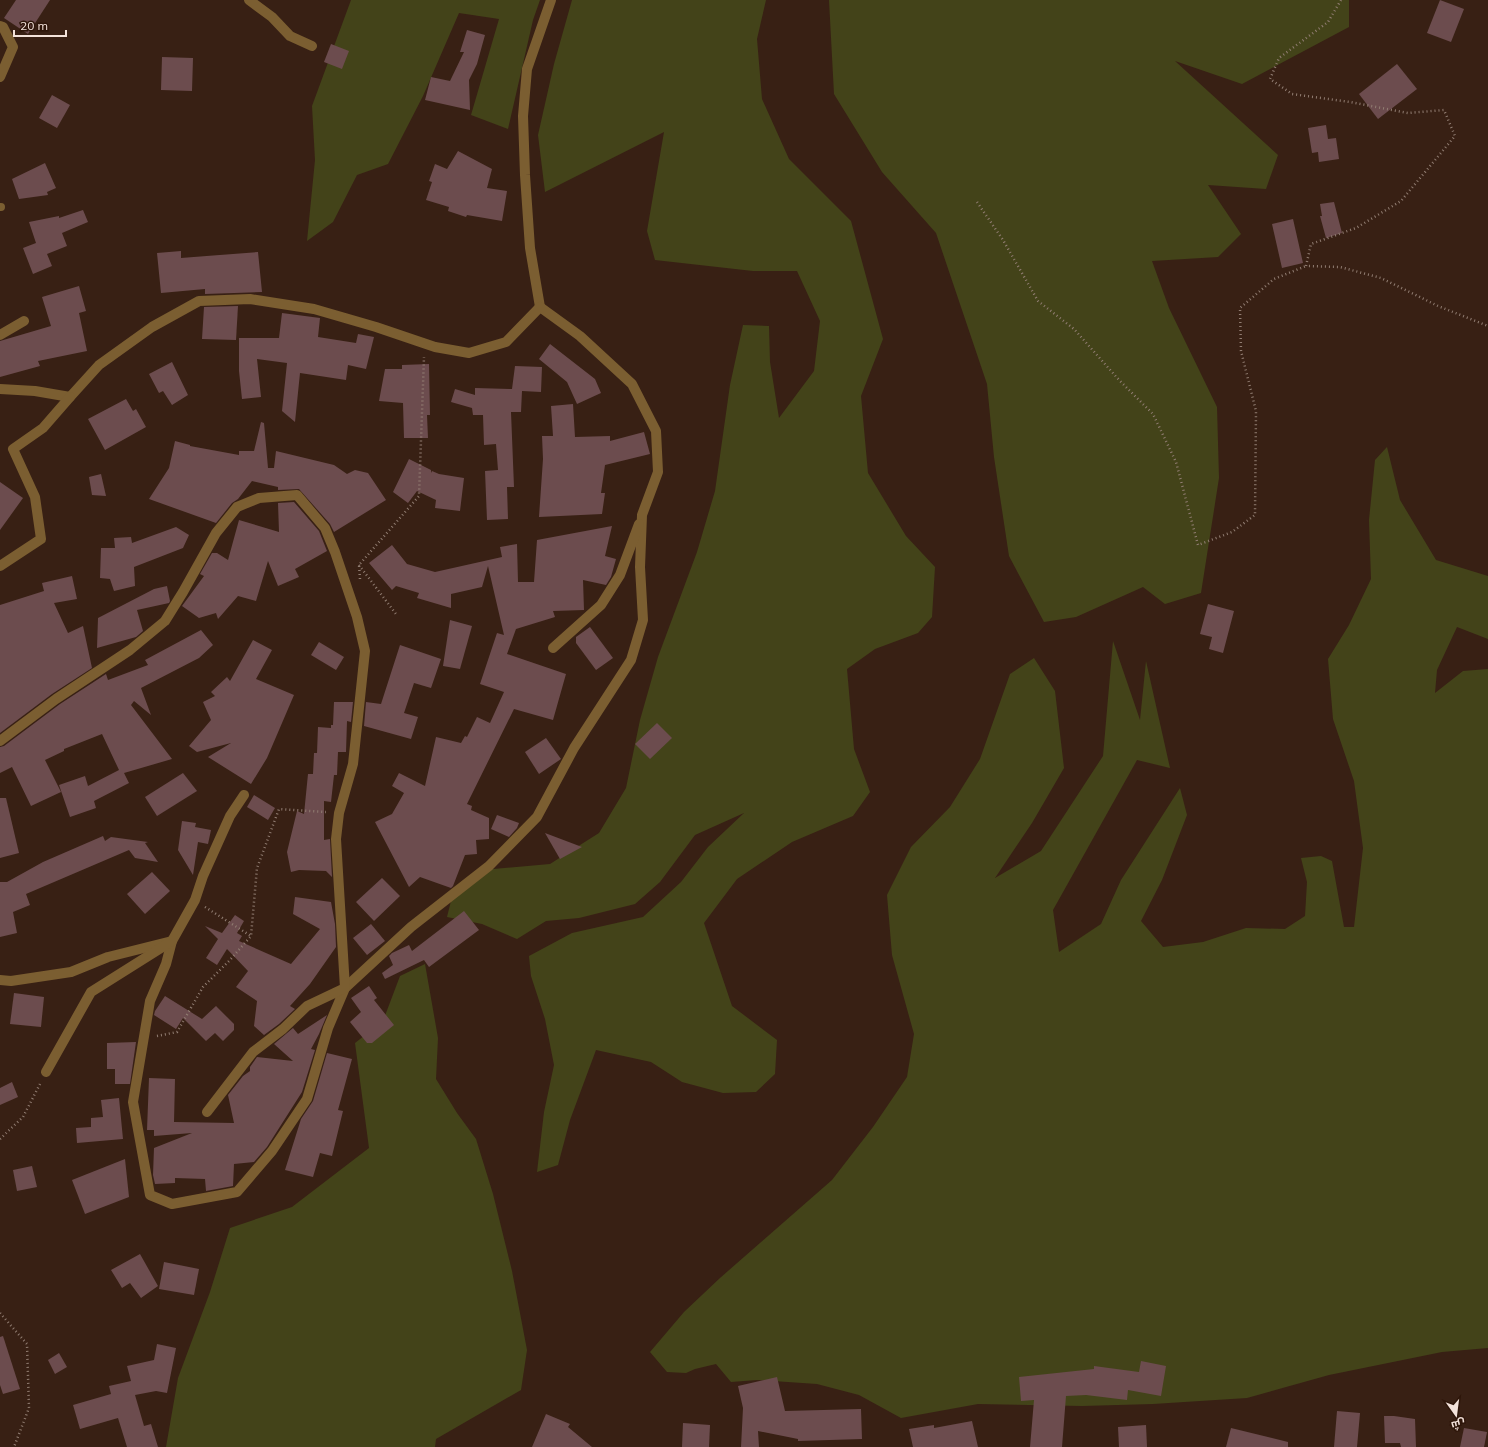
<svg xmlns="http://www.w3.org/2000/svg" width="1488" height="1447" font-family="Mulish,Cairo,sans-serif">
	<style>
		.green { fill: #434319 }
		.building { fill: #6c4c4e }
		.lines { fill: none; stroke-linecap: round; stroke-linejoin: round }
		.path { stroke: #917d72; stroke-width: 2.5; stroke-dasharray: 1 3; stroke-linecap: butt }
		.service { stroke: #7b5e31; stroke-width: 8 }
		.minor { stroke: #7b5e31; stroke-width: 10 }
	</style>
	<rect width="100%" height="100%" fill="#382014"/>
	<g class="green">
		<path d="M351 0H540L533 20 508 129 471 115 499 19 459 13 423 96 388 164 357 175 333 222 307 241 315 160 312 106Z"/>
		<path d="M572 0H766L757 39 762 99 789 159 851 221 883 339 861 396 868 473 906 536 935 567 932 617 918 633 875 649 847 669 854 749 870 792 853 816 792 842 737 879 704 923 732 1006 777 1040 775 1074 756 1092 723 1093 682 1082 651 1062 596 1050 570 1120 558 1165 537 1172 544 1112 554 1065 545 1019 531 976 529 956 572 933 643 917 681 882 708 847 744 813 695 835 660 882 635 904 579 918 546 921 517 939 482 924 447 917 451 901 482 870 550 864 599 833 626 788 640 720 658 657 697 552 715 491 730 385 743 325 769 326 770 362 779 418 814 371 820 321 797 271H753L655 260 647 231 664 132 545 192 538 135 554 64Z"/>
		<path d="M829 0H1349V27L1242 84 1175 61 1278 155 1266 189 1208 185 1241 234 1218 257 1152 261 1169 308 1217 407 1219 478 1201 593 1165 604 1143 587 1076 617 1044 622 1009 556 994 457 987 384 936 233 882 172 834 94Z"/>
		<path d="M1387 447 1400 500 1436 560 1488 576V639L1457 627 1437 670 1435 693 1463 671 1488 669V1348L1442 1352 1329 1375 1247 1398 1153 1404 1082 1406 978 1404 901 1418 859 1395 817 1384 757 1380 731 1382 716 1364 695 1369 686 1373 667 1372 650 1352 684 1312 720 1278 832 1180 873 1127 907 1077 914 1034 892 955 887 895 911 847 950 807 980 759 1010 674 1034 658 1055 691 1064 768 1032 823 995 878 1041 851 1103 756 1113 641 1140 720 1146 661 1170 768 1137 760 1053 910 1059 952 1101 924 1121 880 1180 788 1187 815 1162 880 1141 921 1163 947 1203 942 1246 928 1285 929 1305 916 1307 882 1301 858 1321 856 1332 861 1344 927H1354L1363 848 1354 781 1333 719 1328 659 1349 625 1371 579 1369 520 1375 460Z"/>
		<path d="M425 964 438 1038 436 1079 457 1113 476 1139 493 1194 512 1271 527 1350 521 1390 436 1439 435 1447H166L178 1378 210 1292 230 1228 292 1207 369 1148 355 1043 383 1021 400 976Z"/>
	</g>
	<g class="building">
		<path d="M16 0H50L28 34 4 18Z"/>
		<path d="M1440 0 1464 9 1451 42 1427 33Z"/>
		<path d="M467 30 485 35 477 64 469 80 470 110 425 100 431 77 450 81 464 52H460Z"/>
		<path d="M331 44 349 51 342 69 324 62Z"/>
		<path d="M162 57 193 58 192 91 161 90Z"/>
		<path d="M1397 64 1417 89 1378 119 1359 94Z"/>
		<path d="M52 95 70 105 57 128 39 118Z"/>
		<path d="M1326 125 1328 139 1336 138 1339 159 1319 162 1318 152 1312 153 1308 128Z"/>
		<path d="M458 151 492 169 487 188 507 191 502 221 467 215 466 217 448 211 449 207 426 200 432 182 429 181 435 164 447 169Z"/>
		<path d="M45 163 56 188 47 192 48 195 19 199 12 179Z"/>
		<path d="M1334 202 1342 233 1326 238 1320 216H1322L1320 204Z"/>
		<path d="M83 210 88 222 62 233 67 246 47 254 52 266 33 274 23 248 36 243 29 222 59 216V218Z"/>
		<path d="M1293 219 1303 263 1282 268 1272 224Z"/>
		<path d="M181 251V258L258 252 262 292 205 294V289L161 293 157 253Z"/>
		<path d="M79 286 86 311 79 313 87 351 38 361 40 366 0 377V341L51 326 42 297Z"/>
		<path d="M238 306 236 340 202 339 204 307Z"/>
		<path d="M282 313 320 318 318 337 356 343 358 334 374 337 366 369 348 365 346 380 300 373 295 422 282 411 287 363 257 359 261 397 242 399 239 371V338H279Z"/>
		<path d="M550 344 595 379 601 393 577 404 567 382 539 359Z"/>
		<path d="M172 362 188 395 172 405 163 391 159 393 149 374Z"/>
		<path d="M429 364 430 415H427L428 438H404L403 403 379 401 385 369H402V365Z"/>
		<path d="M515 366 542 367 541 392 522 391 521 412H511L514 487H507L508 519 487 520 485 471 498 470 496 444 484 445 483 415H473L472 408 451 402 455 389 475 395V388L512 389Z"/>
		<path d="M126 399 133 411 136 409 146 427 105 450 88 419Z"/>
		<path d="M573 404 575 437 610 436V441L644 432 650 454 605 465 601 493H605L602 514 539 517 543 459 542 436H553L551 406Z"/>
		<path d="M261 422 264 423 268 468H274L276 451 334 465 347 474 355 470 368 473 386 500 334 532 330 524 299 489 278 490V487L252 481 238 499 232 503 216 523 149 499 169 468 175 441 190 445V446L239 455V451H254Z"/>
		<path d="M409 459 431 470V473L432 471 439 474 464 478 460 511 435 508 436 500 417 491 408 503 393 492Z"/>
		<path d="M101 474 106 496 92 495 89 477Z"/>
		<path d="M0 482 23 498 0 530Z"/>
		<path d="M294 502 319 531 327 551 295 569 299 577 278 586 268 561 256 601 238 596 218 619 216 613 199 618 182 606 204 576 200 574 212 553H217L228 560 239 520 279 532 278 503Z"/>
		<path d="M612 526 605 556 616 559 611 577 606 585 583 580 584 610 553 611 555 617 516 629 507 654 566 674 553 720 514 709 467 804 472 806 471 810 489 818V839L476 840 477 854 465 855 453 886 451 888 420 877 409 887 375 822 392 814 404 793 392 786 399 773 425 786 436 737 461 743 465 736 467 737 477 717 490 723 504 692 480 684 497 633 504 635 488 566 482 587 451 594V608L417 598 419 593 396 586 392 590 369 563 392 545 407 564 435 572 502 557 500 547 517 544 518 582H534L537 540Z"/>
		<path d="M176 527 189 535 183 548 134 567 135 586 114 591 110 579 100 578 101 548H115L114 538 131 537 132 543Z"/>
		<path d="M72 576 77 599 54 603 68 633 83 626 92 668 52 694 0 733V605L44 591 42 583Z"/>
		<path d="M167 586 170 601 169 603 137 610 143 631 136 637 97 648 98 618 154 589Z"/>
		<path d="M1208 604 1234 611 1223 653 1209 649 1212 637 1200 634Z"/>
		<path d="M450 620 472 626 460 669 443 666Z"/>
		<path d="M590 627 613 658 596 670 576 643V637Z"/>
		<path d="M201 630 213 645 199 658 141 688 151 715 134 701 131 705 172 759 124 773 129 783 94 801 96 808 70 817 59 785 85 776 88 786 119 770 102 734 64 749V751L45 760 61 792 31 806 12 767 0 773V747L4 746 60 704 106 674 108 680 148 665 145 660Z"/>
		<path d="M253 640 272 650 256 679 294 695 267 758 251 784 208 757 231 743 197 752 189 746 211 720 203 702 215 696 211 692 227 677 230 681Z"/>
		<path d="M319 642 344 657 336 670 311 655Z"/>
		<path d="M400 645 441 659 431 688 414 683 404 713 418 717 411 739 364 726 366 702 381 704Z"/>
		<path d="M334 702H353L351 722 347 721 346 752H338L337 775H334L331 802 324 801V840L330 839 332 877 326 871 299 870 291 872 287 852 297 811 304 814 308 774H313L314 753H317L318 727 331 728V725H333Z"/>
		<path d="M657 723 672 738 650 759 635 744Z"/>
		<path d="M546 738 561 759 539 774 525 752Z"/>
		<path d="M183 773 197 791 157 816 145 797Z"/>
		<path d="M254 795 275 808 268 820 247 807Z"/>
		<path d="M0 798H6L19 853 0 858Z"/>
		<path d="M497 815 519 823 517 828 509 837 491 829Z"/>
		<path d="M182 821 196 823 195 827 211 830 208 844 198 842 193 875 178 850Z"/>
		<path d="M545 833 582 847 560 859Z"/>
		<path d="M103 836 105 841 111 837 148 842 145 843 158 862 135 858 129 850 26 894 30 905 13 912 17 933 0 937V882H7L43 862Z"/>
		<path d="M152 872 170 891 145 914 127 894Z"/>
		<path d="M382 878 400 896 374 921 356 902Z"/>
		<path d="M295 897 331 902 335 924 336 947 310 984 290 1006 295 1009 279 1024 264 1035 254 1026 257 1001 236 987 248 971 227 949 217 965 206 958 218 939 205 926 222 933 235 915 244 921 237 933 242 936 239 941 291 964 320 929 293 914Z"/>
		<path d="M464 911 479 930 429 967 424 960 385 979 382 973 393 965 389 956 392 953 409 945 412 951Z"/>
		<path d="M371 924 385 941 367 955 353 938Z"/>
		<path d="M369 986 377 998 374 1000 394 1025 372 1043H367L350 1022 361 1012 351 998Z"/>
		<path d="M14 993 44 997 41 1027 10 1024Z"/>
		<path d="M165 996 202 1019 216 1006 234 1024V1030L223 1041 215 1033 206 1041 183 1018 176 1029 154 1015 155 1011Z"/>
		<path d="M327 1015 319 1034 311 1049 315 1050 302 1092 267 1147 254 1162 234 1164 233 1186 206 1191 205 1179 175 1178V1183L155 1184 153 1175 154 1148 192 1133 154 1136V1130H147L149 1078 175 1079 174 1122 234 1123 228 1095 243 1076 250 1071V1067L257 1057 293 1061 274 1044 293 1028 298 1034Z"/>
		<path d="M136 1042 130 1084H115V1069H107V1043Z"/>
		<path d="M327 1053 352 1059 338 1110 343 1111 332 1156 320 1153 313 1177 285 1170 301 1119 313 1101Z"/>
		<path d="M12 1082 18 1097 0 1105V1088Z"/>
		<path d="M119 1098 123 1139 77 1143 76 1128 91 1127V1118L103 1117 101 1100Z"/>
		<path d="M125 1159 129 1197 85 1214 72 1180Z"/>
		<path d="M32 1166 37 1187 17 1191 13 1170Z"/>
		<path d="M140 1254 158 1286 141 1298 130 1283 122 1288 111 1270Z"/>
		<path d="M164 1262 199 1269 194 1295 159 1289Z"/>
		<path d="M3 1336 20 1389 3 1394 0 1385V1337Z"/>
		<path d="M157 1344 176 1348 167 1393 156 1391 135 1395 144 1426 151 1424 158 1447H127L118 1418 80 1429 73 1405 111 1394 109 1386 131 1381 127 1366 154 1360Z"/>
		<path d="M59 1353 67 1367 55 1374 48 1360Z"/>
		<path d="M1141 1361 1166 1366 1161 1396 1128 1390 1127 1400 1086 1395 1066 1396 1062 1447H1030L1034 1400 1021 1401 1019 1377 1094 1369V1366L1139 1372Z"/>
		<path d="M777 1377 785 1411 861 1409 862 1439 798 1441V1439L758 1431 759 1447H741L743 1408 738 1386Z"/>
		<path d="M1337 1411 1360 1413 1357 1447H1334Z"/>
		<path d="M546 1414 570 1424 568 1427 592 1447H532Z"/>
		<path d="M1384 1416H1394L1415 1419 1416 1447H1401L1400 1443H1385Z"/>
		<path d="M972 1421 978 1447H913L909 1429 934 1425V1428Z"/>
		<path d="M683 1423 710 1425 709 1447H682Z"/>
		<path d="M1146 1425 1147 1447H1119L1118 1427Z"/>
		<path d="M1231 1428 1288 1442V1447H1226Z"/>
		<path d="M1464 1428 1487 1432 1484 1447H1460Z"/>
	</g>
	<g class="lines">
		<g class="path">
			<path d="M1341 0 1328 22 1279 58 1270 79 1292 94 1350 102 1408 113 1444 110 1455 136 1401 201 1356 228 1311 244 1306 266 1340 267 1381 278 1438 306 1488 326"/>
			<path d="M977 202 1003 240 1038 301 1074 329 1120 381 1153 414 1176 462 1198 545 1232 532 1255 515 1256 411 1241 351 1240 308 1274 279 1306 266"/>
			<path d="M359 565 396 614"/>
			<path d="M360 579 359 565 419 496 424 357"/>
			<path d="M205 907 251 936"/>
			<path d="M157 1036 177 1032 203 987 230 960 251 936 257 868 279 809 326 812"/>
			<path d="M0 1139 23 1117 40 1084"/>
			<path d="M0 1313 27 1344 29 1408 14 1447"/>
		</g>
		<path class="service" d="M0 207H1"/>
		<g class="minor">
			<path d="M249 0 272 17 290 36 312 46"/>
			<path d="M0 26 3 27 13 47 0 77"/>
			<path d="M540 307 530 248 525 175 523 116 527 69 551 0"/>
			<path d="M0 335 24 321"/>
			<path d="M0 389 35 391 70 397 99 365 152 327 199 301 250 299 314 309 376 327 435 347 469 353 506 342 540 307 580 336 632 384 656 431 658 472 642 515 640 567 643 620 631 660 574 748 537 817 489 866 411 927 345 988 328 1028 307 1099 272 1151 237 1192 172 1204 150 1195 133 1102 150 1001 166 964 172 941 108 957 71 972 11 981 0 980"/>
			<path d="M0 566 41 539 35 497 13 449 43 428 70 397"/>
			<path d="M553 648 601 605 620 575 639 524"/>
			<path d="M0 741 56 699 130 650 165 621 183 592 216 533 237 507 259 498 297 495 325 528 335 552 357 617 365 651 353 764 339 813 336 839 345 988 307 1006 283 1029 253 1052 207 1112"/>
			<path d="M46 1072 91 992 172 941 195 900 203 876 230 816 244 795"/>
		</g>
	</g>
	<g transform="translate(1456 1415) rotate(166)" stroke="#2e160a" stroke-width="3" paint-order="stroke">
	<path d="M0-3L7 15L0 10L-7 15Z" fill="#f3e2da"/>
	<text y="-6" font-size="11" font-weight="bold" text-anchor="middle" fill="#f3e2da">ش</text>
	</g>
	<path d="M14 30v6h52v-6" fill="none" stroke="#f3e2da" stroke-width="2"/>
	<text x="20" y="30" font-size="12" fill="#f3e2da" stroke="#2e160a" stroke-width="3" paint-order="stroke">20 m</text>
</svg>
